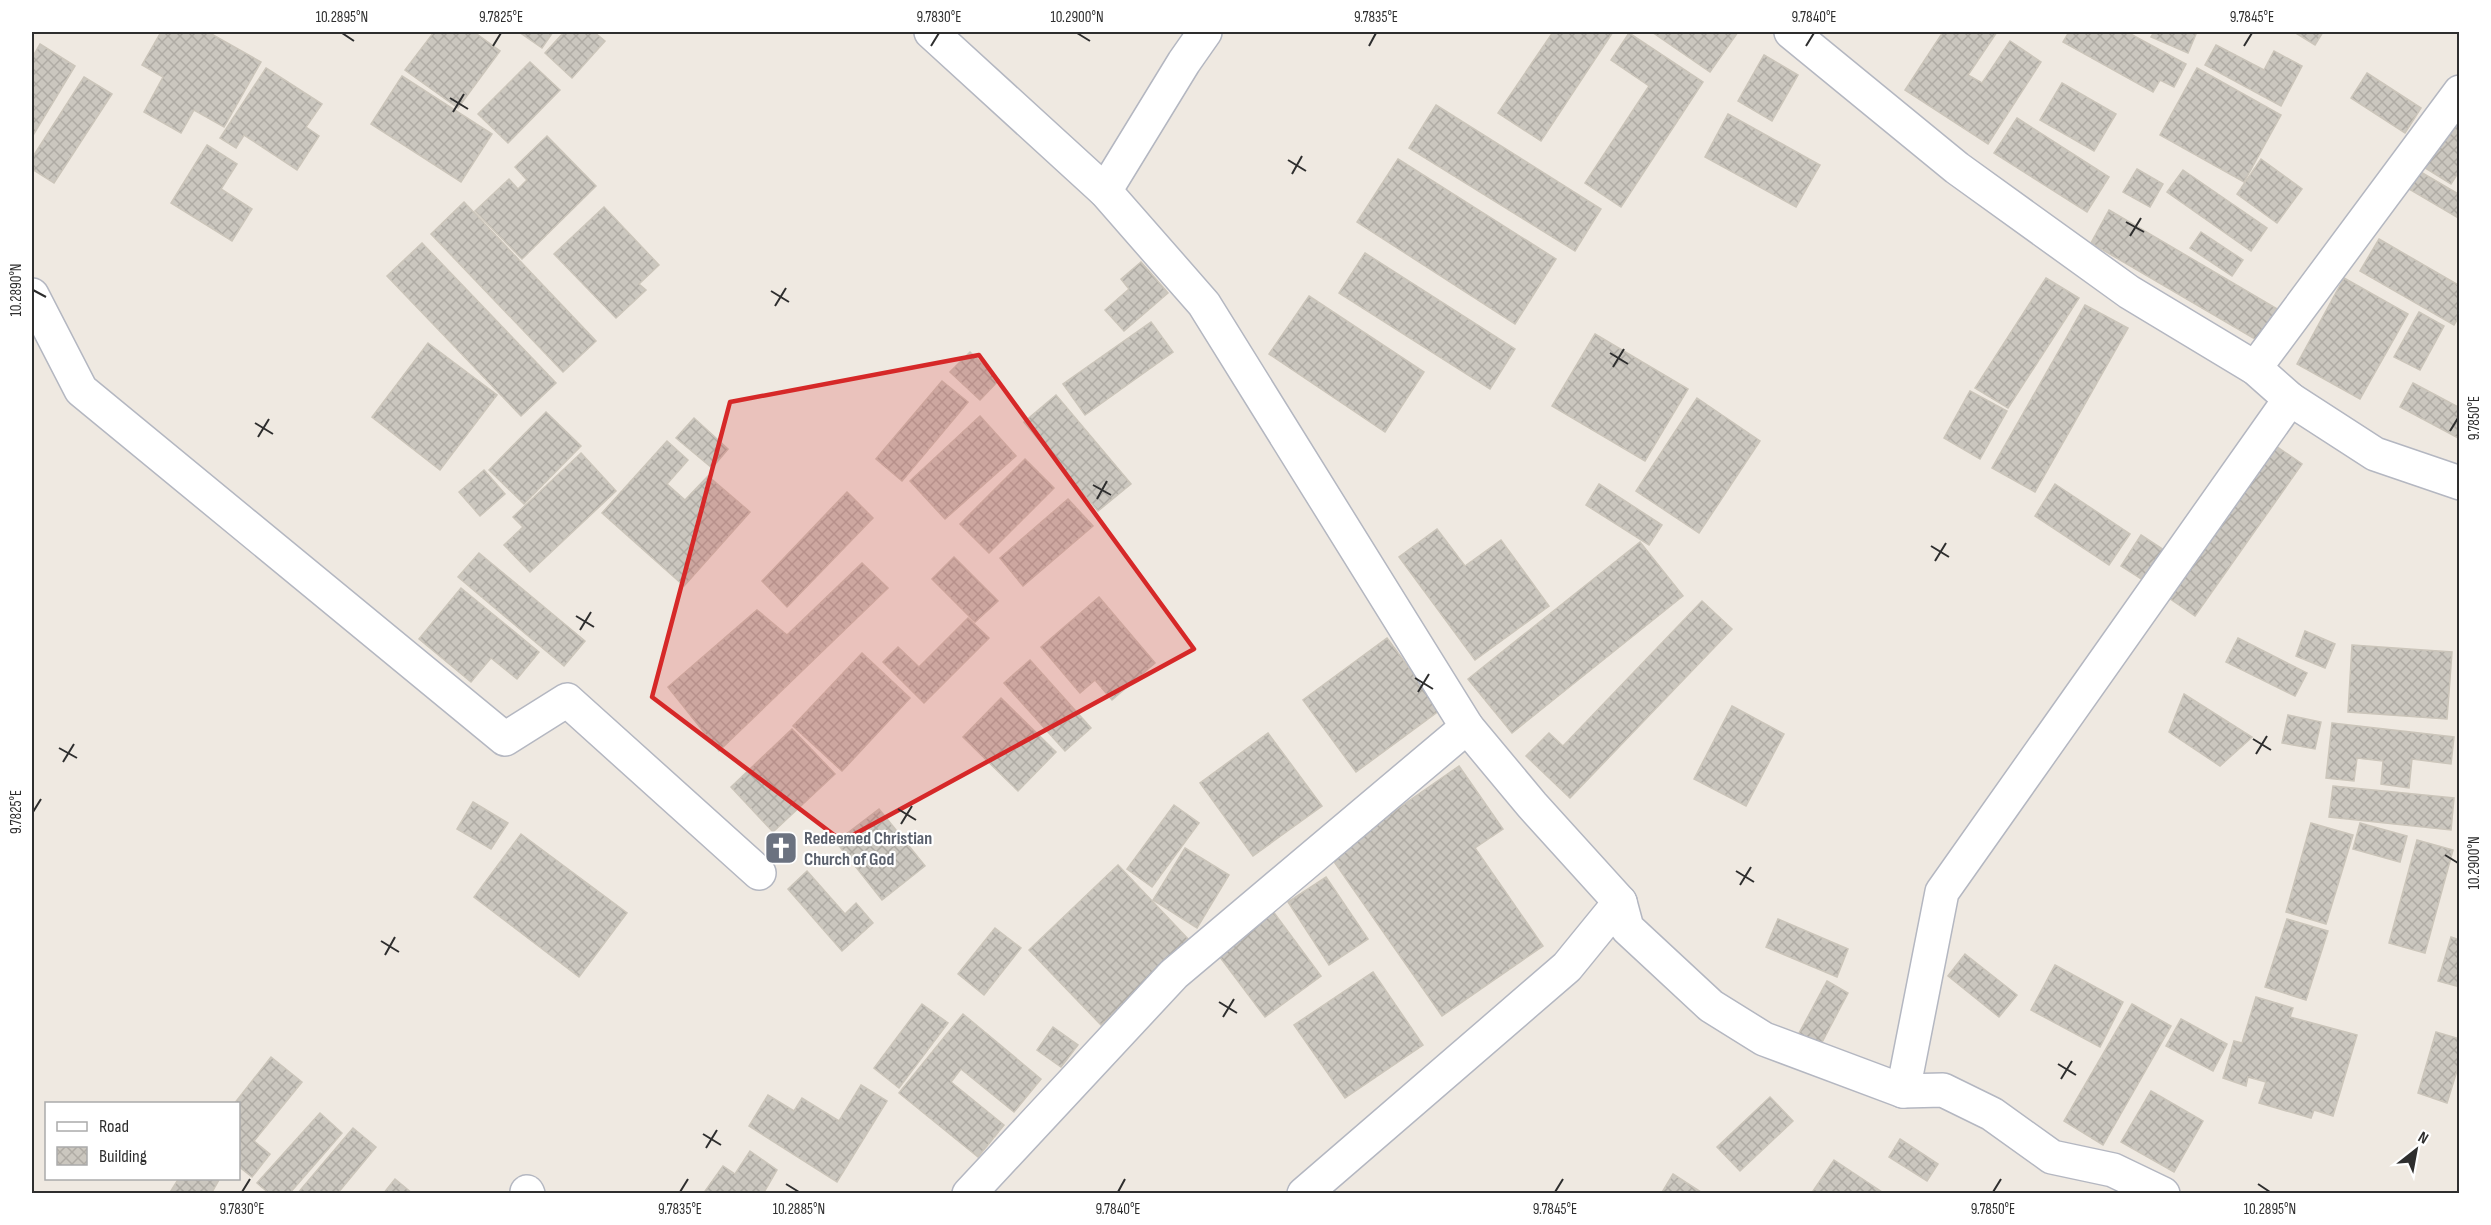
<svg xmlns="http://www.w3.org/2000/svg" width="2491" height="1225" font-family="'Sofia Sans Condensed',sans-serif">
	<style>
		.building { fill: url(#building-cross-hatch); stroke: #cbc5ba; stroke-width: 1.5 }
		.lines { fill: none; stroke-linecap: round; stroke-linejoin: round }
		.minor-casing { stroke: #b4b7c1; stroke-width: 36 }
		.minor { stroke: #fff; stroke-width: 33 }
		.marked { fill: #d62828; fill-opacity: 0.2; stroke: #d62828; stroke-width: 4.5; stroke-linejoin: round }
		.ticks { fill: none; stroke: #2e2e2e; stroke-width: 2 }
		.labels { text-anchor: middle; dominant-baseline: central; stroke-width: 4.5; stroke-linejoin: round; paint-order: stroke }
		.worship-label { font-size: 18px; font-weight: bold; fill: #5b616d; stroke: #fff; text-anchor: start }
		.neatline { fill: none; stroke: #2e2e2e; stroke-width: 2 }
		.ticks-label { font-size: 15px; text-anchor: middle; fill: #2e2e2e }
	</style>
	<defs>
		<pattern id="building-cross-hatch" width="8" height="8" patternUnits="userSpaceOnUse" patternTransform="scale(1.5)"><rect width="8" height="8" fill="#cbc7bf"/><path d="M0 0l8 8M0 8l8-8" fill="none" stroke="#afaba4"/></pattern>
	</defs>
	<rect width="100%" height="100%" fill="#efe9e1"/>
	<g class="building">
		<path d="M161 32H208L261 62 224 127 194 110 181 133 144 112 163 77 142 65Z"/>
		<path d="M434 32H474L500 51 458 108 405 70Z"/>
		<path d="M519 32H553L542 48Z"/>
		<path d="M564 32H594L605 41 572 78 545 53Z"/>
		<path d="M1553 32H1613L1541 141 1498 113Z"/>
		<path d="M1652 32H1738L1710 72Z"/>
		<path d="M1943 32H1997L1968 75 1982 83 2010 41 2041 62 1988 144 1905 90Z"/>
		<path d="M2069 32H2127L2186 64 2174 87 2160 80 2153 92 2063 42Z"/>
		<path d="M2154 32H2189L2196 34 2188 53 2151 37Z"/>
		<path d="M2294 32H2323L2315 45Z"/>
		<path d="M1629 33 1703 82 1621 207 1585 183 1649 86 1611 60Z"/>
		<path d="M40 44 75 66 32 137V58Z"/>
		<path d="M2216 45 2264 70 2274 51 2302 66 2281 106 2205 65Z"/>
		<path d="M1764 55 1798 75 1772 121 1738 101Z"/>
		<path d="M530 62 560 90 508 143 478 114Z"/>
		<path d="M266 68 322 104 306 127 319 136 297 170 244 135 236 148 220 138Z"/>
		<path d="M2197 68 2281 115 2244 182 2160 135Z"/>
		<path d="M2367 73 2421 108 2405 133 2351 98Z"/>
		<path d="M402 76 492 134 461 182 371 124Z"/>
		<path d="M84 77 112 94 54 183 32 169V158Z"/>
		<path d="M2062 83 2116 114 2094 151 2040 120Z"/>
		<path d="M1436 105 1601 209 1575 251 1409 148Z"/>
		<path d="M2460 105V170L2451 184 2422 166Z"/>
		<path d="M1728 114 1820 165 1796 207 1705 157Z"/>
		<path d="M2017 118 2109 177 2087 212 1994 153Z"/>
		<path d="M547 136 596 186 522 259 475 211 509 179 518 189 527 180 515 167Z"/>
		<path d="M207 145 237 164 221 189 252 209 232 241 171 203Z"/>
		<path d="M1398 159 1556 259 1515 324 1357 222Z"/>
		<path d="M2261 159 2302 189 2277 223 2237 194Z"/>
		<path d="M2137 169 2163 184 2150 207 2123 192Z"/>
		<path d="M2183 170 2267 228 2251 251 2167 192Z"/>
		<path d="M2419 171 2460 195V219L2409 189Z"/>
		<path d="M464 202 596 341 563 372 431 234Z"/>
		<path d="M604 207 659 265 639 284 646 290 616 318 554 254Z"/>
		<path d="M2109 210 2279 310 2260 342 2091 243Z"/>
		<path d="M2201 232 2243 260 2232 276 2190 248Z"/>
		<path d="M2379 239 2460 286V315L2454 325 2360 271Z"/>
		<path d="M422 243 556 383 521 416 387 276Z"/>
		<path d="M1365 253 1515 349 1490 389 1339 293Z"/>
		<path d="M1141 262 1168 293 1124 331 1105 310 1129 289 1121 279Z"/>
		<path d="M2046 278 2079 298 2008 408 1975 388Z"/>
		<path d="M2344 278 2408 314 2360 399 2297 364Z"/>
		<path d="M1309 296 1424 372 1385 432 1269 354Z"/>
		<path d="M2085 305 2128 328 2035 492 1992 468Z"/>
		<path d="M2419 312 2444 326 2420 370 2394 357Z"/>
		<path d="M1151 322 1173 352 1085 415 1063 384Z"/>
		<path d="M1595 334 1688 389 1645 461 1552 406Z"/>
		<path d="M428 343 497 395 440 470 372 417Z"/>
		<path d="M970 352 999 380 980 400 950 372Z"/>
		<path d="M942 381 968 402 902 481 876 459Z"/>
		<path d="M2413 383 2460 408V439L2400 407Z"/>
		<path d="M1970 391 2007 411 1980 459 1944 438Z"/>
		<path d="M1056 395 1131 484 1098 511 1024 422Z"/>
		<path d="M1697 398 1760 441 1699 533 1636 491Z"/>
		<path d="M546 412 581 446 524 504 489 470Z"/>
		<path d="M980 416 1016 456 945 519 910 481Z"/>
		<path d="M694 418 728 449 712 468 676 438Z"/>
		<path d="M667 441 688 460 667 484 685 500 708 476 750 512 684 586 602 513Z"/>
		<path d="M2276 446 2302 464 2195 616 2169 598Z"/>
		<path d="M581 453 616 491 530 572 504 545 523 527 513 517Z"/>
		<path d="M1025 459 1054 488 989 553 960 524Z"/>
		<path d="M484 470 505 494 480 516 459 492Z"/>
		<path d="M1599 484 1662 525 1649 545 1586 505Z"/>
		<path d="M2055 484 2130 534 2109 565 2035 516Z"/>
		<path d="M847 492 873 518 787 607 762 581Z"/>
		<path d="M1068 499 1093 526 1023 586 1000 558Z"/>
		<path d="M1437 529 1465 566 1501 540 1549 606 1475 660 1399 557Z"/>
		<path d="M2141 535 2167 552 2146 582 2121 566Z"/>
		<path d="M1640 542 1683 596 1512 733 1468 679Z"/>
		<path d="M479 553 585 641 564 666 458 577Z"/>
		<path d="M954 557 998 601 975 622 932 579Z"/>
		<path d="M862 563 888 588 719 751 668 687 757 610 787 635Z"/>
		<path d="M461 588 539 652 517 679 491 658 471 682 419 639Z"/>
		<path d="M1099 597 1155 663 1112 700 1095 680 1080 693 1041 647Z"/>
		<path d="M1702 601 1732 629 1570 798 1526 756 1549 733 1563 746Z"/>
		<path d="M968 618 989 638 924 703 883 662 898 647 919 667Z"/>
		<path d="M2305 631 2335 644 2325 668 2296 656Z"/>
		<path d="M1387 638 1440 710 1356 772 1303 700Z"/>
		<path d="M2238 638 2307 673 2295 696 2226 662Z"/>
		<path d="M2352 645 2452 652 2447 719 2348 712Z"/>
		<path d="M862 653 910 698 842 771 793 726Z"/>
		<path d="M1030 660 1091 728 1065 751 1004 683Z"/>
		<path d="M2184 694 2252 737 2220 766 2169 732Z"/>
		<path d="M1001 698 1056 752 1018 791 963 737Z"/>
		<path d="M1732 706 1784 734 1746 806 1694 779Z"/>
		<path d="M2288 715 2321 722 2315 749 2282 743Z"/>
		<path d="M2332 723 2454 737 2451 764 2412 759 2409 788 2381 784 2383 761 2357 758 2354 781 2326 778Z"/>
		<path d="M792 729 835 774 773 832 731 787Z"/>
		<path d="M1268 733 1322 806 1253 856 1200 783Z"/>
		<path d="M1459 766 1503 829 1475 848 1543 946 1442 1016 1330 856Z"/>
		<path d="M2333 786 2454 798 2451 830 2329 817Z"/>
		<path d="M473 802 508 823 491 849 457 829Z"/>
		<path d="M1174 805 1199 823 1152 887 1127 869Z"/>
		<path d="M879 809 925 866 882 900 836 842Z"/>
		<path d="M2311 823 2353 835 2326 924 2286 912Z"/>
		<path d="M2360 823 2407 836 2400 862 2353 849Z"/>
		<path d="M521 834 627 913 579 977 474 897Z"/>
		<path d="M2417 840 2453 850 2425 953 2389 943Z"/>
		<path d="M1185 848 1229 875 1197 928 1153 900Z"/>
		<path d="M1118 865 1190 941 1101 1025 1029 950Z"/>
		<path d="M807 871 845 914 856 903 873 923 842 951 788 889Z"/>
		<path d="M1326 877 1368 939 1329 965 1288 902Z"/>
		<path d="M1272 910 1321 976 1265 1017 1216 952Z"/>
		<path d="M1778 919 1848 949 1837 977 1766 947Z"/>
		<path d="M2287 919 2328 931 2306 1000 2265 987Z"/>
		<path d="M995 928 1021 948 984 995 958 974Z"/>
		<path d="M2451 937 2460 940V987L2438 981Z"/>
		<path d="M1965 954 2017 995 1999 1017 1948 976Z"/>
		<path d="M2055 965 2123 1002 2100 1047 2031 1010Z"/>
		<path d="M1373 972 1423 1045 1345 1098 1294 1025Z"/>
		<path d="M1827 981 1848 993 1819 1048 1797 1037Z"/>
		<path d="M2256 997 2293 1008 2290 1017 2357 1035 2333 1116 2314 1110 2311 1118 2259 1103 2266 1082 2248 1077 2246 1086 2223 1078 2234 1041 2242 1043Z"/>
		<path d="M922 1004 948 1023 899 1088 874 1068Z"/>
		<path d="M2132 1004 2171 1026 2103 1145 2064 1121Z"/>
		<path d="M963 1014 1041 1079 1014 1112 961 1069 951 1082 1004 1125 978 1157 899 1093Z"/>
		<path d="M2181 1019 2227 1044 2213 1071 2166 1046Z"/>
		<path d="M1053 1027 1078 1045 1061 1067 1037 1050Z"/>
		<path d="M2436 1032 2460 1039V1061L2447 1103 2418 1093Z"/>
		<path d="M271 1057 302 1082 254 1141 270 1154 252 1177 238 1166V1104H234Z"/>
		<path d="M861 1085 887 1101 837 1182 749 1126 768 1095 794 1111 802 1098 839 1121Z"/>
		<path d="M2151 1091 2203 1121 2174 1172 2121 1142Z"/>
		<path d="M1770 1097 1793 1121 1740 1171 1717 1147Z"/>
		<path d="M320 1113 342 1133 289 1194H270L257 1183Z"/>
		<path d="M353 1128 376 1147 337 1194H297Z"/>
		<path d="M1900 1139 1938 1164 1927 1181 1889 1157Z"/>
		<path d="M750 1151 777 1170 763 1194H703L723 1166 735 1174Z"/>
		<path d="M1834 1160 1885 1194H1811Z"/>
		<path d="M1673 1174 1704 1194H1661Z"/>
		<path d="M179 1178H220L211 1194H169Z"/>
		<path d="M395 1179 413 1194H383Z"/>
	</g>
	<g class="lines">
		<g class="minor-casing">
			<g id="minor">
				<path d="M931 32 1105 191 1204 304 1467 727 1532 805 1620 902 1627 928 1711 1006 1764 1039 1903 1091 1943 1090 1992 1114 2052 1157 2113 1170 2163 1194"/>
				<path d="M1791 32 1957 168 2129 292 2255 368 2290 399 2375 454 2460 483"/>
				<path d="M1105 191 1184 62 1205 32"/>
				<path d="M32 295 81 390 505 739 567 700 759 873"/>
				<path d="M2255 368 2460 92"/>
				<path d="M1903 1091 1942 892 2290 399"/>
				<path d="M527 1192 528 1194"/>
				<path d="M969 1194 1174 974 1467 727"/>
				<path d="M1304 1194 1567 967 1620 902"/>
			</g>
		</g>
		<use href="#minor" class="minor"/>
	</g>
	<path class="marked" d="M979 355 1194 649 842 841 652 697 730 402Z"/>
	<path class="ticks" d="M342 33 354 41M1077 33 1090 41M493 46 501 33M931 46 939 33M1369 46 1376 33M1806 46 1814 33M2244 46 2252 33M450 98 468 109M453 112 464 94M1288 160 1306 171M1292 174 1302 156M2126 222 2144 232M2130 236 2141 218M33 290 46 297M771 291 789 302M775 306 786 288M1610 353 1628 364M1613 367 1624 349M255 423 273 434M2450 431 2458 418M258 437 269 419M1093 485 1111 495M1097 499 1107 481M1931 546 1949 557M1935 561 1946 543M576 616 594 627M580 630 591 612M1415 678 1433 689M1418 692 1429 674M2253 739 2271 750M59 748 77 758M2256 754 2267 736M63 762 74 744M898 809 916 820M33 812 41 799M901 824 912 806M2445 855 2458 863M1736 871 1754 882M1740 885 1751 867M381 941 399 952M385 955 395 937M1219 1002 1237 1013M1223 1017 1234 999M2058 1064 2076 1075M2061 1079 2072 1061M703 1134 721 1145M706 1148 717 1130M786 1184 799 1192M2258 1184 2270 1192M242 1192 250 1179M680 1192 688 1179M1118 1192 1125 1179M1555 1192 1563 1179M1993 1192 2001 1179"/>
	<defs>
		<g id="church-square" transform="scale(1.725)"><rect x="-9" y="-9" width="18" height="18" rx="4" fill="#6b7280" stroke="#fff"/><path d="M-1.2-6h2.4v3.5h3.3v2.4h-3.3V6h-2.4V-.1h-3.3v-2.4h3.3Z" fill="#fff"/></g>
	</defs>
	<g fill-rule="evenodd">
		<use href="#church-square" x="781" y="848"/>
	</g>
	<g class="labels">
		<g class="worship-label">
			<text x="804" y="838">Redeemed Christian<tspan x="804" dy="21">Church of God</tspan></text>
		</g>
	</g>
	<rect width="2491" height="1225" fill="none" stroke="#ffffff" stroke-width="66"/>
	<rect x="45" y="1102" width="195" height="78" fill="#ffffff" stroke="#ababab" stroke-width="1.5"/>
	<rect x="57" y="1122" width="30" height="9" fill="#ffffff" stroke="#ababab" stroke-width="1.5"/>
	<text x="99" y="1132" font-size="18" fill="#2e2e2e">Road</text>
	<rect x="57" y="1147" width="30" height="18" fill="url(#building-cross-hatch)" stroke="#ababab" stroke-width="1.5"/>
	<text x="99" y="1162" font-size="18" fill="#2e2e2e">Building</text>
	<g transform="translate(2416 1150) rotate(31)" stroke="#ffffff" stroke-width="4.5" paint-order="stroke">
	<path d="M0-4.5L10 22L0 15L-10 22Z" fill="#2e2e2e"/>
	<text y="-9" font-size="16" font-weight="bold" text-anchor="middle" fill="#2e2e2e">N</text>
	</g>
	<rect x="33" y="33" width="2425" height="1159" class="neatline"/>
	<g class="ticks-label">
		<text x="342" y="22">10.2895°N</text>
		<text x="501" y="22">9.7825°E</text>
		<text x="939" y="22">9.7830°E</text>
		<text x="1077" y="22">10.2900°N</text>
		<text x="1376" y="22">9.7835°E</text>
		<text x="1814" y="22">9.7840°E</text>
		<text x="2252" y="22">9.7845°E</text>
		<text transform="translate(16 290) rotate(-90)" y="5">10.2890°N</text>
		<text transform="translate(2474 418) rotate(-90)" y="5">9.7850°E</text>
		<text transform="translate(16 812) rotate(-90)" y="5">9.7825°E</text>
		<text transform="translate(2474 863) rotate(-90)" y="5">10.2900°N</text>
		<text x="242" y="1214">9.7830°E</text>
		<text x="680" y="1214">9.7835°E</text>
		<text x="799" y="1214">10.2885°N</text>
		<text x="1118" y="1214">9.7840°E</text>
		<text x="1555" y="1214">9.7845°E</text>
		<text x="1993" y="1214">9.7850°E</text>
		<text x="2270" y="1214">10.2895°N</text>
	</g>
</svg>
